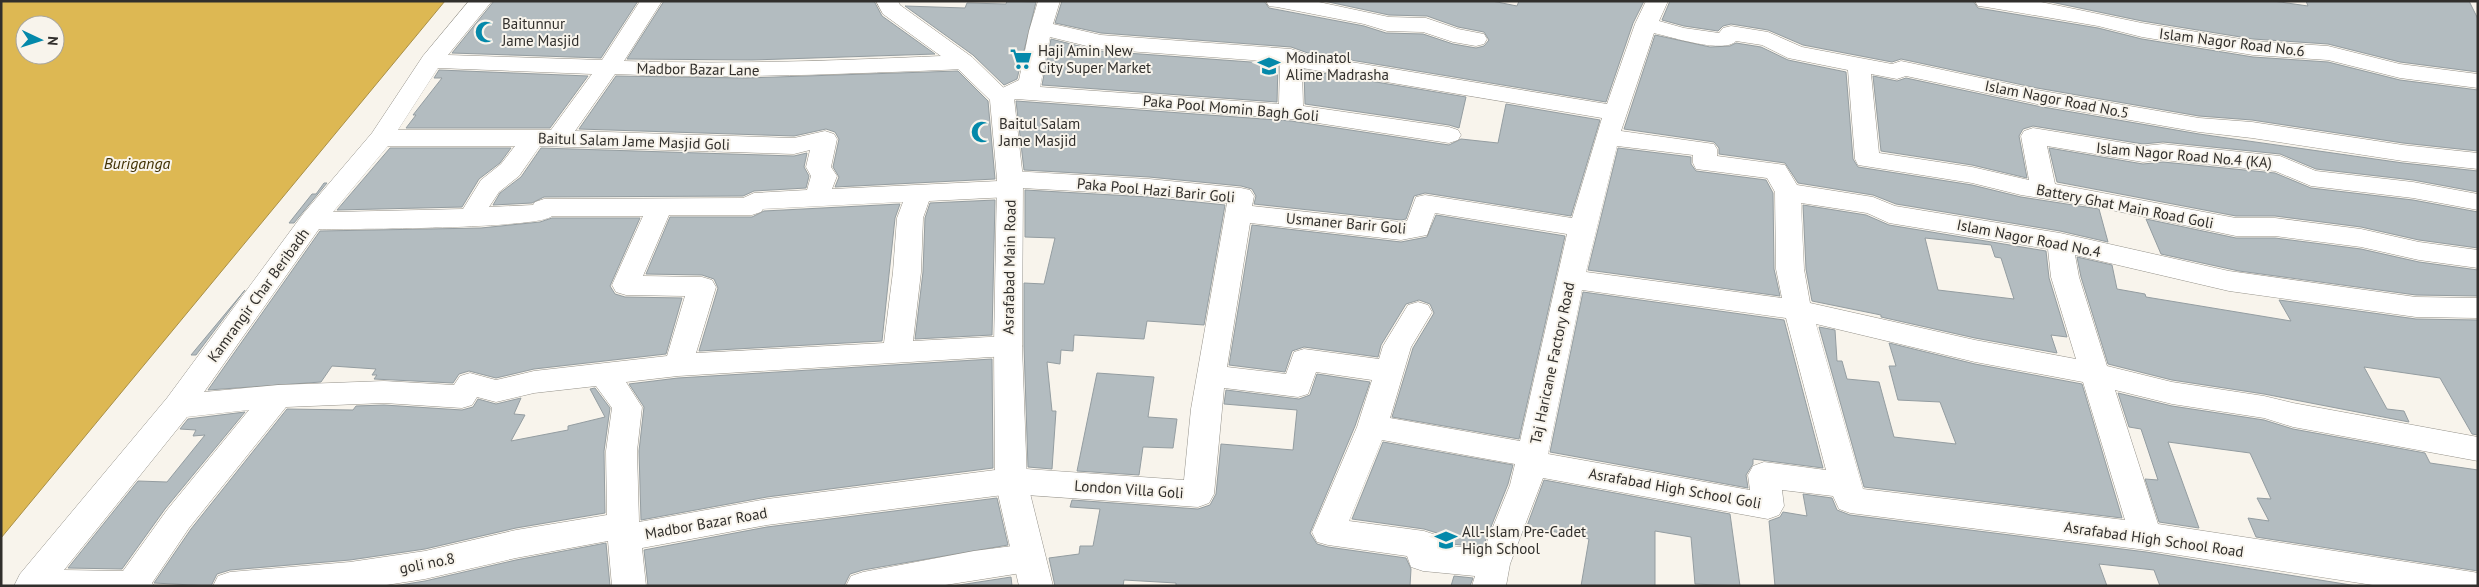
<svg xmlns="http://www.w3.org/2000/svg" width="2479" height="587" font-family="'PT Sans',sans-serif">
	<style>
		.water { fill: #ddb853; stroke: #a98f47; fill-rule: evenodd }
		.building { fill: #b3bcc0; stroke: #949da1; fill-rule: evenodd }
		.lines { fill: none; stroke-linecap: round; stroke-linejoin: round }
		.minor-casing { stroke: #95928a; stroke-width: 1 }
		.tertiary-casing { stroke: #95928a; stroke-width: 1 }
		.minor { fill: #fff; fill-rule: evenodd }
		.tertiary { fill: #fff; fill-rule: evenodd }
		.labels { text-anchor: middle; dominant-baseline: central; stroke-width: 4; stroke-linejoin: round; paint-order: stroke }
		.poi-label { font-size: 15px; fill: #312f2c; stroke: #f8f4ec; text-anchor: start }
		.street-label { font-size: 15px; fill: #312f2c; stroke: #f8f4ec }
		.water-label { font-size: 16px; font-style: italic; fill: #403104; stroke: #f8f4ec }
	</style>
	<rect width="100%" height="100%" fill="#f8f4ec"/>
	<path class="water" d="M1 1H445L1 538ZM25 25H55V55H25Z"/>
	<g class="building">
		<path d="M494 1H638L601 58 452 53Z"/>
		<path d="M664 1H874L882 16 935 54 752 60 627 59Z"/>
		<path d="M1007 1 1036 2 1017 79 1004 85 973 55 905 6 965 8 967 3 1006 4Z"/>
		<path d="M1062 1H1264L1269 8 1364 26 1386 33 1423 34 1453 44 1476 48 1484 46 1489 40 1484 32 1458 27 1427 16 1389 15 1324 1H1492L1517 6 1519 1H1644L1633 23 1606 102 1308 53 1291 47 1101 33 1055 23Z"/>
		<path d="M1670 1H1973L1978 8 2098 28 2142 39 2253 57 2328 62 2400 80 2478 90V151L2403 143 2252 120 2199 116 2037 88 1901 59 1892 62 1803 45 1768 30 1731 24 1723 26 1718 31 1684 26 1662 20Z"/>
		<path d="M2046 1H2273L2308 6 2306 1H2469L2478 19V72L2400 62 2328 44 2253 39 2142 21Z"/>
		<path d="M1655 35 1710 47 1730 46 1736 43 1761 47 1788 60 1846 72 1853 159 1858 167 1972 185 2021 197 2099 209 2108 242 2060 231 1896 204 1873 195 1798 183 1785 163 1719 154V148L1714 142 1624 129Z"/>
		<path d="M1051 39 1099 51 1278 64 1277 102 1042 85Z"/>
		<path d="M439 70 588 76 550 128H406L416 115H413L442 78H434Z"/>
		<path d="M1304 70 1466 97 1459 128 1449 125 1305 104Z"/>
		<path d="M958 71 988 101 995 179 835 187 839 177 833 167 839 139 835 132 826 129 794 136 579 129 616 76 746 78Z"/>
		<path d="M1873 76 1897 81 1906 78 2037 106 2199 134 2403 163 2478 171V192L2413 180 2316 169 2280 154 2163 142 2143 144 2033 126 2023 129 2019 136 2027 178 1972 165 1881 151Z"/>
		<path d="M1016 101 1291 121 1449 145 1461 139 1498 143 1506 104 1600 120 1571 216 1425 193 1414 196 1406 219 1401 220 1254 204 1256 196 1252 189 1241 186 1149 177 1024 170Z"/>
		<path d="M390 148H511L500 163 479 179 462 207 337 210Z"/>
		<path d="M541 148 794 156 807 153 804 167 809 176 806 188 754 191 743 196 544 197 532 203 493 205 500 193 521 177Z"/>
		<path d="M1618 148 1691 157V164L1696 171 1766 180 1773 193 1774 269 1780 296 1588 270Z"/>
		<path d="M2049 148 2143 164 2163 162 2275 173 2311 188 2413 200 2478 212V248L2419 240 2361 227 2275 216H2236L2057 182Z"/>
		<path d="M324 183H327L294 223H289L312 194H316Z"/>
		<path d="M1025 190 1149 197 1225 205 1204 325 1147 321 1144 339 1074 335 1073 351 1061 350 1060 364 1047 362 1052 411H1056L1052 469 1028 467 1024 346V283L1044 284 1055 238 1025 237Z"/>
		<path d="M995 200 992 335 915 339 923 272 925 218 930 203Z"/>
		<path d="M900 204 895 218 882 341 699 351 718 288 714 279 702 275 646 274 670 217H752L764 211Z"/>
		<path d="M1803 205 1866 215 1889 225 2046 251 2049 278 2067 337 2051 335 2057 353 1975 338 1881 317V315L1812 301 1806 269ZM1925 238 1991 245 1995 257 2001 258 2014 299 1938 290Z"/>
		<path d="M1436 215 1565 236 1519 439 1392 417 1413 348 1434 313 1430 304 1419 300 1406 304 1381 345 1378 357 1304 347 1292 351 1285 372 1229 365 1252 225 1401 242 1427 237Z"/>
		<path d="M552 218H640L610 286 615 294 625 297 682 298 666 354 534 369 496 378 469 371 459 374 453 383 374 379 377 375H372L376 369 332 366 321 382 208 390 320 231 481 228 540 222Z"/>
		<path d="M2146 219 2236 238H2275L2361 249 2419 262 2478 270V296L2416 295 2239 271 2161 254Z"/>
		<path d="M2077 257 2112 265 2117 289 2145 294 2146 297 2291 321 2279 300 2416 319 2478 320V435L2472 434 2440 378 2364 367 2387 409 2404 411 2409 422 2264 394 2172 380 2108 364 2081 277Z"/>
		<path d="M245 290 196 355H191Z"/>
		<path d="M1583 292 1784 320 1823 468 1753 459V464L1746 475 1748 488 1550 452Z"/>
		<path d="M1819 327 1835 330 1837 361H1842L1847 379 1879 382 1894 437 1956 444 1940 402 1898 400 1889 366H1896L1889 343 1975 364 2082 384 2122 518 1864 487Z"/>
		<path d="M992 359 993 468 767 497 641 520 639 451 644 407 629 384 678 378Z"/>
		<path d="M1097 373 1154 377 1148 417 1177 419 1173 448 1143 447 1139 475 1077 471Z"/>
		<path d="M1317 374 1370 382 1355 426 1310 533 1317 544 1328 547 1406 558 1411 569 1410 586H1176V583L1124 580 1123 586H1055L1049 558 1079 554 1080 546H1093L1100 509 1070 507 1072 500 1198 509 1210 505 1216 494 1221 444 1293 450 1297 410 1224 404 1226 390 1299 399 1310 395Z"/>
		<path d="M595 388 610 408 604 451 605 513 516 528 425 549 350 560 230 570 217 574 211 586 154 583 191 529 287 409 353 410 356 406 384 405 462 410 473 407 478 399 496 404 521 398 514 414 525 415 511 441 568 430V426L605 417 590 389Z"/>
		<path d="M2118 393 2172 406 2264 420 2293 429 2425 453 2430 463 2478 470V571L2256 537 2248 518 2269 521 2257 498 2271 499 2250 453 2168 442 2199 528 2159 522 2145 479 2158 480 2141 429 2129 427Z"/>
		<path d="M245 412 165 509 122 569 68 568 138 481 167 482 205 435 193 436 196 430 180 429 188 419Z"/>
		<path d="M1383 442 1513 465 1508 484 1483 547 1441 543 1437 533 1424 529 1352 519Z"/>
		<path d="M1544 480 1730 514 1740 586 1695 584 1691 537 1655 531V586H1581L1589 539 1527 526Z"/>
		<path d="M1803 494 1832 498 1837 510 1850 515 2146 552 2357 586H2160L2154 570 2099 564 2107 586H1775L1769 521 1780 517 1783 512 1807 516Z"/>
		<path d="M997 498 1008 545 863 570 850 574 844 586H648L644 550 767 527Z"/>
		<path d="M606 543 610 586H394L425 581 516 560Z"/>
		<path d="M1454 576 1473 578 1470 586H1451Z"/>
		<path d="M1011 577 1012 586H953Z"/>
	</g>
	<g class="lines">
		<g class="minor-casing">
			<g id="minor">
				<path d="M469 1H492L448 55 602 60 640 1H662L624 61C738 65 850 60 964 55L972 57 975 62 972 67 964 69C847 74 732 79 615 74L575 131 794 138 825 131 834 134 837 139 831 167 837 176 832 189 999 181 997 179 1001 173 1010 171 1149 179 1241 188 1250 190 1254 196 1252 206 1401 222 1407 221 1416 197 1425 195 1572 218 1602 118 1302 68 1303 106 1449 127 1458 130 1461 135 1458 140 1449 143 1291 119 1016 99 1004 103 996 101 992 96 996 91 1019 80 1029 31 1038 1H1060L1053 24 1101 35 1291 49 1308 55 1607 104 1635 24 1646 1H1668L1659 21 1684 28 1719 33 1723 28 1731 26 1768 32 1802 47 1892 64 1901 61 2037 90 2199 118 2252 122 2403 145 2478 153V169L2403 161 2252 138 2199 132 2037 104 1906 76 1897 79 1871 74 1879 153 1972 167 2029 180 2021 136 2024 131 2033 128 2143 146 2163 144 2280 156 2316 171 2413 182 2478 194V210L2413 198 2311 186 2275 171 2163 160 2143 162 2047 146 2055 184 2236 218H2275L2361 229 2419 242 2478 250V268L2419 260 2361 247 2275 236H2236L2092 206 2021 195 1972 183 1858 165 1855 159 1848 70 1788 58 1762 45 1736 41C1725 54 1671 37 1654 33L1621 131 1714 144 1717 149V156L1785 165 1797 185 1873 197 1895 206 2060 233 2229 271 2416 297 2478 298V318L2416 317 2229 291 2075 255 2079 277 2107 366 2172 382 2264 396 2293 403 2478 437V461L2293 427 2264 418 2172 404 2115 390 2158 524 2473 572 2478 573V586H2379L2146 550 1850 513 1839 509 1833 496 1782 490 1784 506 1779 515 1768 519 1543 478 1510 564 1506 586H1472L1475 576 1423 571 1411 567 1407 556 1328 545 1317 542 1312 532 1357 427 1372 380 1316 372 1308 394 1298 397 1224 388 1214 494 1209 503 1198 507 1011 494 767 525 642 548 646 586H612L608 541 516 558 425 579 380 586H213L218 576 230 572 350 562 425 551 516 530 607 515 606 451 612 408 596 386 534 393 496 402 477 397 472 405 462 408 384 403 286 407 189 528 152 583 154 586H14L20 574 167 398 303 214 372 133 423 56ZM1050 37 1099 49 1280 62 1279 104 1040 87ZM438 68 592 74 551 130H398ZM388 146H515L501 164 481 180 463 209 333 212ZM540 146 794 154 810 150 806 167 811 176 807 190 754 193 743 198 544 199 535 202 533 205 489 207 499 192 519 176ZM1617 146 1693 155V163L1696 169 1767 178 1775 192 1776 269 1782 298 1586 272ZM1021 188 1149 195 1227 203 1191 409 1184 480 1011 468 767 499 639 522 637 451 642 407 626 382 678 376 1008 356 1018 353 1022 346 1018 339 1008 336 913 341 921 272 923 218 929 201 1009 197 1018 195ZM903 202 897 218 893 272 884 343 696 353 716 287 712 280 702 277 643 276 669 215H752L761 212 763 209ZM1801 203 1867 213 1889 223 2048 249 2051 277 2076 359 1975 340 1810 303 1804 269ZM1435 213 1567 234 1520 441 1390 418 1411 347 1432 312 1428 305 1418 302 1408 305 1383 346 1379 359 1304 349 1294 352 1286 374 1227 367 1250 223 1401 240 1427 235ZM552 216H643L612 285 616 292 626 295 685 296 667 356 534 371 496 380 470 373 460 376 454 385 384 381 278 385 204 392 319 229C348 229 541 229 552 216ZM1582 290 1786 318 1826 470 1764 462 1753 466 1748 475 1750 490 1548 454ZM1816 324 1975 362 2083 382 2125 520 1863 489ZM249 410 167 510 123 571 64 570 187 417ZM1382 440 1515 464 1510 485 1484 549 1440 545 1436 535 1424 531 1349 521Z"/>
				<path d="M1266 1H1314L1389 17 1426 18 1458 29 1484 34 1487 39 1484 44 1476 46 1453 42 1423 32 1387 31 1364 24 1277 7 1269 6Z"/>
				<path d="M1975 1H2036L2142 23 2253 41 2328 46 2400 64 2478 74V88L2400 78 2328 60 2253 55 2142 37 2098 26 1986 7 1978 6Z"/>
				<path d="M1028 544 1040 548 1044 558 1040 568 1028 572 939 586H846L851 576 863 572 974 551Z"/>
			</g>
		</g>
		<g class="tertiary-casing">
			<path id="tertiary" d="M876 1H898L900 5 972 57 1014 98 1023 179 1022 346 1027 481 1053 586H1019L995 481 994 346 997 179 990 100 956 67 883 14Z"/>
		</g>
		<use href="#minor" class="minor"/>
		<use href="#tertiary" class="tertiary"/>
	</g>
	<defs>
		<g id="mosque-bare" transform="scale(1.725)"><path d="M3.5-4.9A6 6 0 1 0 3.5 4.9A5 5 0 1 1 3.5-4.9Z" fill="#0489aa" stroke="#f8f4ec" stroke-width="2.5" paint-order="stroke"/></g>
		<g id="supermarket-bare" transform="scale(1.725)"><path d="M-6-5.5h2.5l.6 2H6L4.5 2H-2.5L-4.4-4H-6ZM-1.5 3.2a1.3 1.3 0 1 0 .1 0ZM3 3.2a1.3 1.3 0 1 0 .1 0Z" fill="#0489aa" stroke="#f8f4ec" stroke-width="2.5" paint-order="stroke"/></g>
		<g id="school-bare" transform="scale(1.725)"><path d="M0-5L7-2L0 1L-7-2ZM-4 1L0 2.5L4 1V4Q0 6-4 4Z" fill="#0489aa" stroke="#f8f4ec" stroke-width="2.5" paint-order="stroke"/></g>
	</defs>
	<g fill-rule="evenodd">
		<use href="#mosque-bare" x="486" y="32"/>
		<use href="#supermarket-bare" x="1021" y="59"/>
		<use href="#school-bare" x="1269" y="66"/>
		<use href="#mosque-bare" x="982" y="132"/>
		<use href="#school-bare" x="1446" y="540"/>
	</g>
	<g class="labels">
		<g class="poi-label">
			<text x="502" y="23">Baitunnur<tspan x="502" dy="17">Jame Masjid</tspan></text>
			<text x="1038" y="50">Haji Amin New<tspan x="1038" dy="17">City Super Market</tspan></text>
			<text x="1286" y="57">Modinatol<tspan x="1286" dy="17">Alime Madrasha</tspan></text>
			<text x="999" y="123">Baitul Salam<tspan x="999" dy="17">Jame Masjid</tspan></text>
			<text x="1462" y="531">All-Islam Pre-Cadet<tspan x="1462" dy="17">High School</tspan></text>
		</g>
		<g class="street-label">
			<text transform="translate(2232 42) rotate(7)">Islam Nagor Road No.6</text>
			<text transform="translate(698 69) rotate(1)">Madbor Bazar Lane</text>
			<text transform="translate(2057 99) rotate(11)">Islam Nagor Road No.5</text>
			<text transform="translate(1231 108) rotate(5)">Paka Pool Momin Bagh Goli</text>
			<text transform="translate(634 141) rotate(2)">Baitul Salam Jame Masjid Goli</text>
			<text transform="translate(2184 155) rotate(5)">Islam Nagor Road No.4 (KA)</text>
			<text transform="translate(1156 190) rotate(5)">Paka Pool Hazi Barir Goli</text>
			<text transform="translate(2125 206) rotate(11)">Battery Ghat Main Road Goli</text>
			<text transform="translate(1346 223) rotate(5)">Usmaner Barir Goli</text>
			<text transform="translate(2029 238) rotate(11)">Islam Nagor Road No.4</text>
			<text transform="translate(1009 267) rotate(-89)">Asrafabad Main Road</text>
			<text transform="translate(258 295) rotate(-54)">Kamrangir Char Beribadh</text>
			<text transform="translate(1552 363) rotate(-78)">Taj Haricane Factory Road</text>
			<text transform="translate(1675 488) rotate(10)">Asrafabad High School Goli</text>
			<text transform="translate(1129 489) rotate(4)">London Villa Goli</text>
			<text transform="translate(706 523) rotate(-10)">Madbor Bazar Road</text>
			<text transform="translate(2154 539) rotate(8)">Asrafabad High School Road</text>
			<text transform="translate(427 563) rotate(-11)">goli no.8</text>
		</g>
		<g class="water-label">
			<text x="137" y="163">Buriganga</text>
		</g>
	</g>
	<rect width="2479" height="587" fill="none" stroke="#312f2c" stroke-width="5"/>
	<g transform="translate(40 40) rotate(94)"><circle r="24" fill="#f8f4ec" stroke="#a8a59f"/>
	<path d="M0-4L9 19L0 12L-9 19Z" fill="#0489aa"/>
	<text y="-8" font-size="14" font-weight="bold" text-anchor="middle" fill="#312f2c">N</text>
	</g>
</svg>
